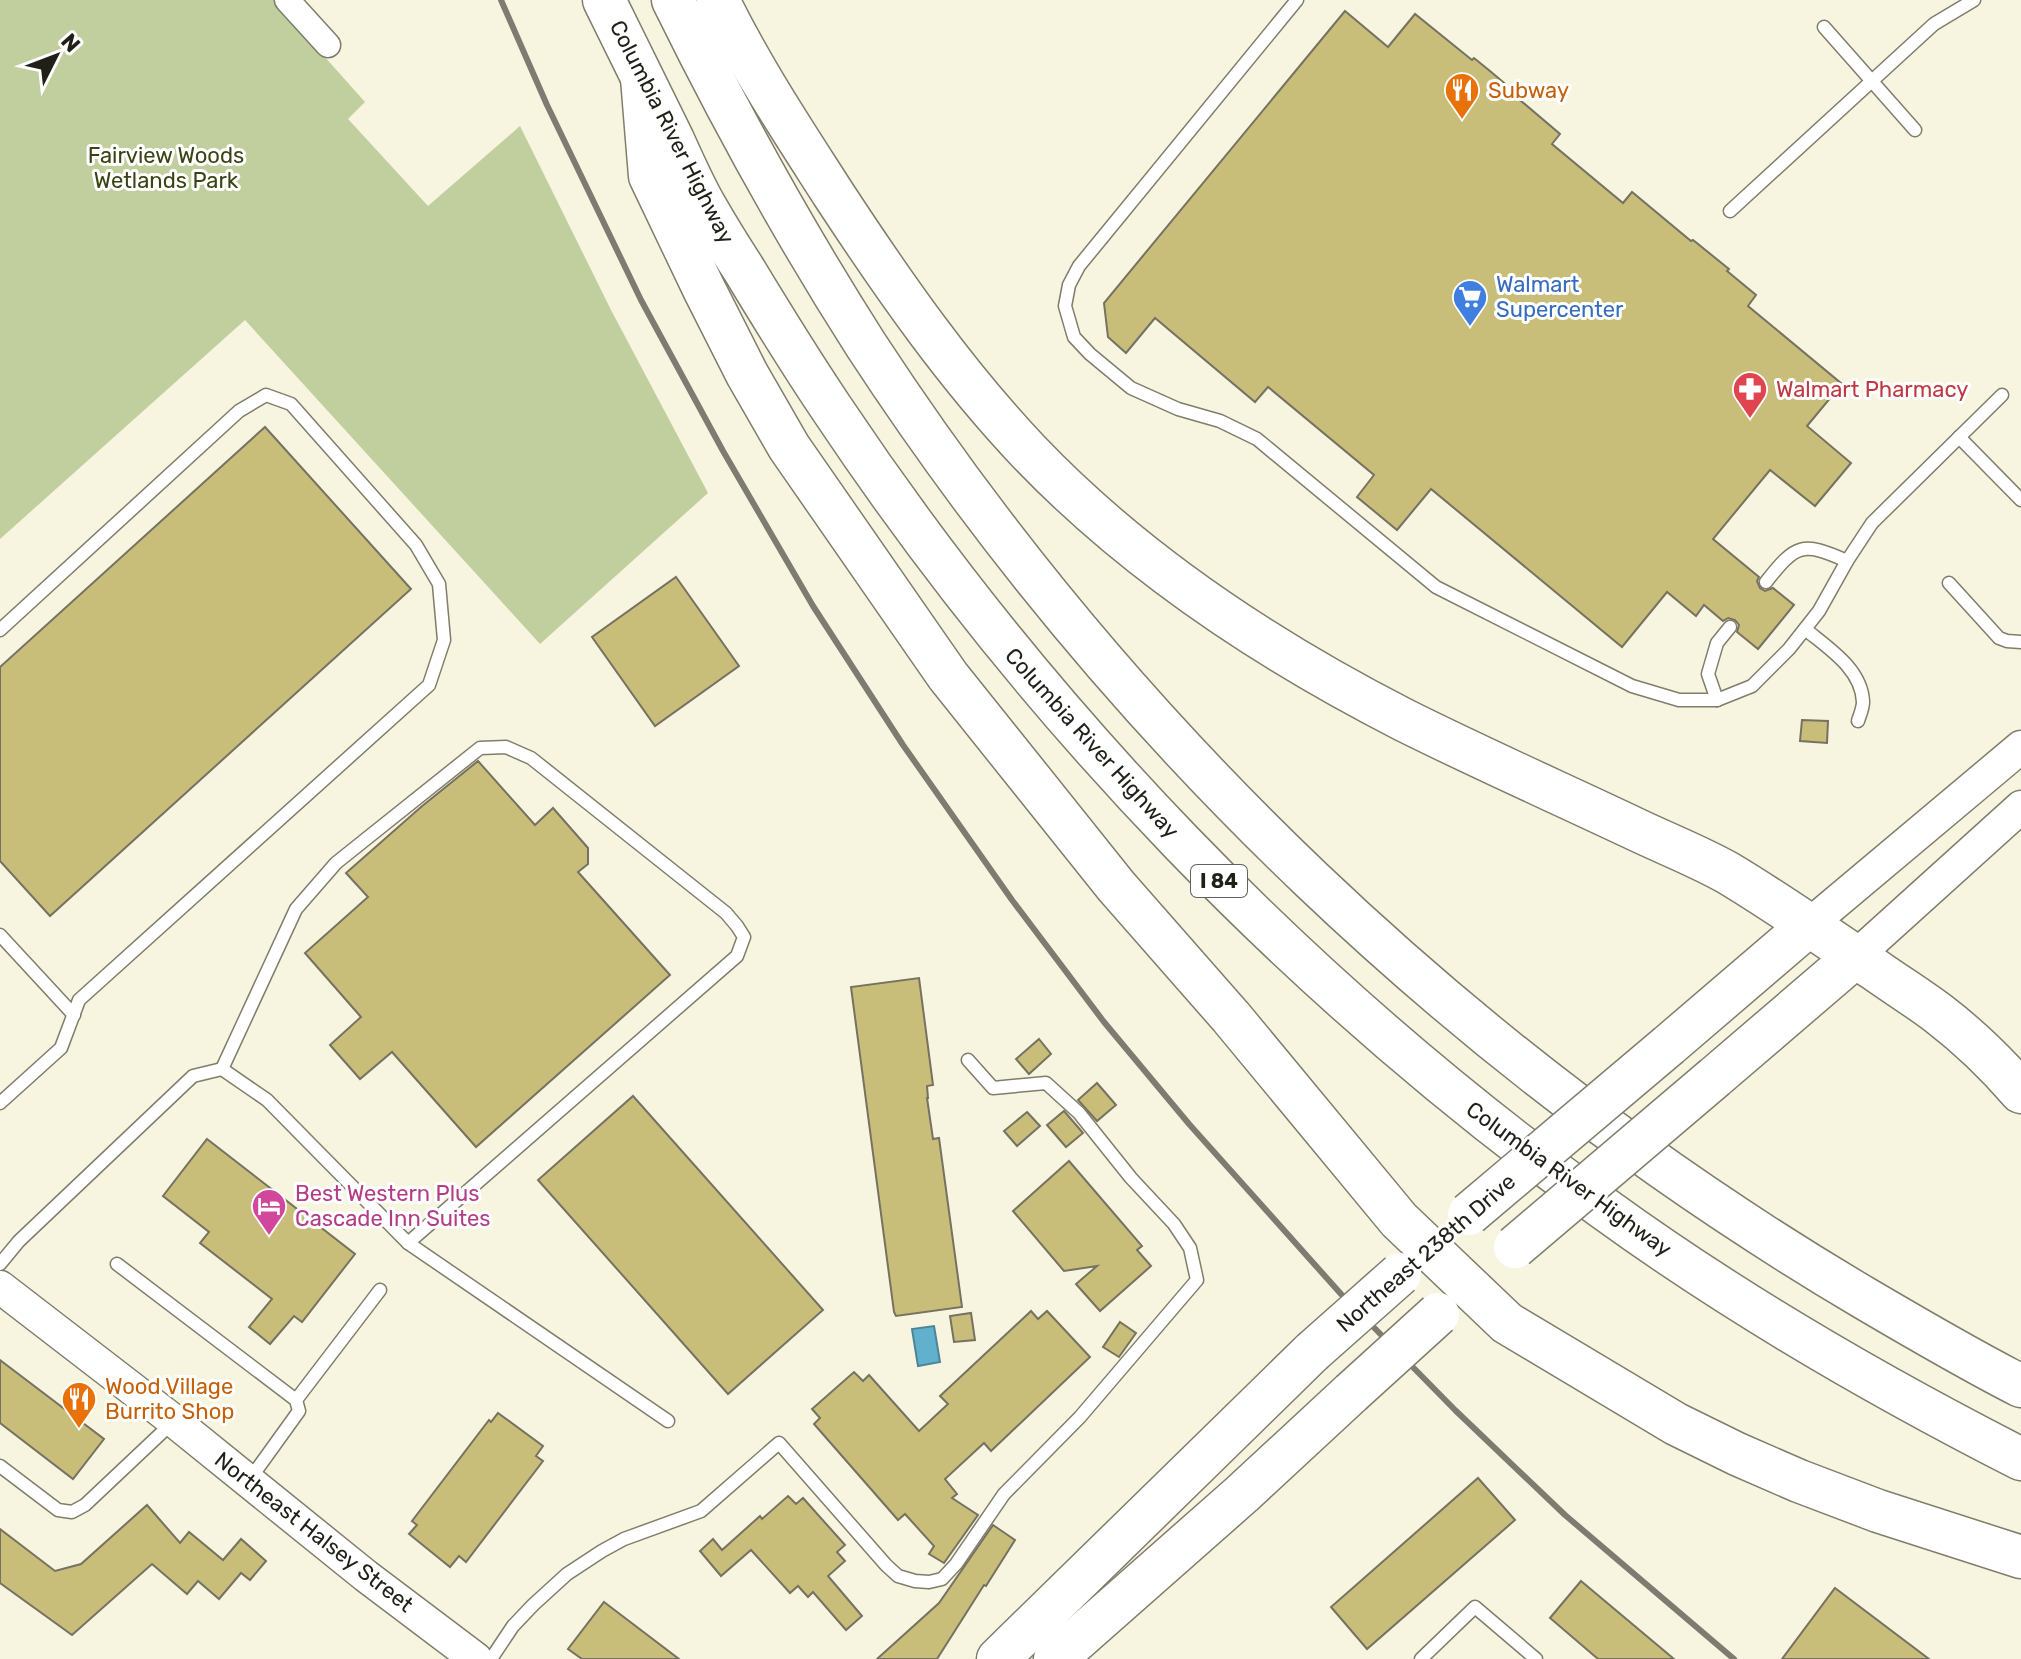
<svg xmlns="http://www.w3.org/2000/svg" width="2021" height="1659" font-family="Rubik,sans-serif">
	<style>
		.green { fill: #c1ce9d }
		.water { fill: #61b1cc; stroke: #4e8596; stroke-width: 2 }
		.building { fill: #c9bd7a; stroke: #757261; stroke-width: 2 }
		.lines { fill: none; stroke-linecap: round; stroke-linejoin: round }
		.lane-casing { stroke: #807d6b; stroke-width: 15 }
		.street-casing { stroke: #807d6b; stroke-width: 27 }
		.secondary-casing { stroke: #807d6b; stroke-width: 35 }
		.highway-casing { stroke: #807d6b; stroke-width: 45 }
		.lane { stroke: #fff; stroke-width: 12 }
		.street { stroke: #fff; stroke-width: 24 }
		.secondary { stroke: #fff; stroke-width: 32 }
		.highway { stroke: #fff; stroke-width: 42 }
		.rail { stroke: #7e7c70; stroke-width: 6 }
		.highway-bridge-casing { stroke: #807d6b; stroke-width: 45; stroke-linecap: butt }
		.highway-bridge { stroke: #fff; stroke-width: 42 }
		.labels { text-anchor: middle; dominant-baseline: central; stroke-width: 6; stroke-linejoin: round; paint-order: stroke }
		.shield { fill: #fff; stroke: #63625d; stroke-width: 2 }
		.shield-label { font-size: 20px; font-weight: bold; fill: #201f18 }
		.food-label { font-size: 22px; fill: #c56008; stroke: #fff; text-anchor: start }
		.street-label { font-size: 22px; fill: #201f18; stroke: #fff }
		.park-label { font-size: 22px; fill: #394313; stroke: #fff }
		.shop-label { font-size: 22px; fill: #366cbe; stroke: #fff; text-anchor: start }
		.health-label { font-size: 22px; fill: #be3a42; stroke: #fff; text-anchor: start }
		.hotel-label { font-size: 22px; fill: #b23c85; stroke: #fff; text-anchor: start }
	</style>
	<rect width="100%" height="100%" fill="#f7f4e0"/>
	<path class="green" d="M0 0H274L365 102 348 119 428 206 520 126 611 310 708 493 540 644 245 320 0 539Z"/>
	<path class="water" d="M934 1326 940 1362 918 1366 912 1329Z"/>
	<g class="building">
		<path d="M1345 11 1388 47 1415 14 1472 60 1474 58 1490 71 1509 87 1507 89 1560 134 1552 144 1623 203 1632 192 1691 241 1693 240 1729 269 1727 271 1756 295 1748 306 1842 384 1807 426 1851 463 1815 506 1770 470 1713 539 1759 577 1757 581 1760 588 1765 591 1773 588 1794 605 1758 649 1737 632 1739 625 1735 620 1728 618 1723 621 1704 605 1696 616 1667 592 1622 647 1431 489 1397 530 1357 497 1374 475 1268 387 1255 402 1155 318 1126 353 1108 337 1104 303Z"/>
		<path d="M265 427 411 589 50 916 0 861V667Z"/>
		<path d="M676 577 739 666 655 726 592 637Z"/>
		<path d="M1802 720 1828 721 1827 743 1800 741Z"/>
		<path d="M478 761 535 825 553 808 588 848V864L578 872 670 975 476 1147 392 1052 360 1079 330 1045 361 1017 305 953 368 897 346 873 421 807Z"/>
		<path d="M919 978 933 1085 927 1086 928 1098H927L933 1139 939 1138 962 1307 896 1316 894 1312 851 987Z"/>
		<path d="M1039 1039 1051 1054 1029 1074 1016 1059Z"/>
		<path d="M1097 1083 1116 1105 1097 1121 1078 1100Z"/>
		<path d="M633 1096 823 1310 728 1394 538 1180Z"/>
		<path d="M1064 1111 1083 1133 1066 1147 1047 1125Z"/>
		<path d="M1027 1112 1040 1126 1017 1146 1004 1131Z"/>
		<path d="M207 1139 355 1254 302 1322 294 1316 270 1344 249 1327 272 1299 200 1243 209 1232 163 1196Z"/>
		<path d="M1069 1161 1142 1246 1137 1250 1151 1266 1100 1311 1076 1284 1097 1266 1064 1271 1013 1211Z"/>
		<path d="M1031 1311 1038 1319 1047 1311 1090 1357 991 1451 984 1443 945 1479 957 1494 952 1498 978 1515 944 1563 929 1554 934 1546 905 1514 898 1520 814 1424 820 1418 812 1409 854 1372 863 1381 869 1375 919 1431 948 1404 940 1396Z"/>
		<path d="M971 1313 975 1340 954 1342 950 1316Z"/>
		<path d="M1120 1322 1136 1333 1119 1357 1103 1347Z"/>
		<path d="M0 1360 104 1439 73 1479 0 1423Z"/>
		<path d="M498 1413 543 1446 536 1456 543 1461 466 1562 459 1556 450 1567 409 1534 417 1525 412 1521 489 1420 491 1422Z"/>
		<path d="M1478 1478 1515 1520 1367 1649 1331 1607Z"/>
		<path d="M788 1496 796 1504 803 1498 845 1545 837 1552 845 1561 828 1576 862 1616 846 1630 813 1592 808 1597 798 1586 790 1593 751 1550 721 1576 700 1551 713 1539 722 1550 760 1516 762 1519Z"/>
		<path d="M147 1505 180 1543 189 1532 223 1560 241 1539 266 1561 250 1580 241 1573 219 1599 198 1581 187 1594 152 1564 72 1635 0 1583V1529L55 1571 81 1564Z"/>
		<path d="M993 1525 1015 1540 986 1586 984 1585 937 1659H877L939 1603Z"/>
		<path d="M1581 1581 1674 1659H1598L1550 1618Z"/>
		<path d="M1835 1588 1929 1659H1782Z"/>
		<path d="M604 1602 679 1659H582L568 1649Z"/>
	</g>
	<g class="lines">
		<g class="lane-casing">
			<g id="lane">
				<path d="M1297 0 1079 266 1069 285 1065 306 1074 337 1090 354 1131 388 1178 409 1220 421 1257 439 1436 587 1632 686 1679 700H1717L1752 686 1789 649 1819 611 1847 561 1872 523 2002 395"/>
				<path d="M1824 27 1915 130"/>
				<path d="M1730 211 1934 24 1974 0"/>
				<path d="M1959 437 2021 500"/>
				<path d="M1766 582C1796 544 1802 541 1847 561"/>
				<path d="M1949 583 1999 638 2007 641 2021 642"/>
				<path d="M1805 629C1828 648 1862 669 1863 702 1863 708 1860 715 1858 721"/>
				<path d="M0 630 239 411 266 395 291 404 416 545 439 584 444 640 429 685 79 1000 61 1048 0 1103"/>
				<path d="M1717 700 1708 674 1717 643 1730 627"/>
				<path d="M0 935 74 1015"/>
				<path d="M222 1069 296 909 336 863 480 748 506 747 531 758 726 913 737 926 744 937 737 956 408 1243"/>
				<path d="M0 1264 19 1241 193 1076 222 1069 267 1100 408 1243 668 1421"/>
				<path d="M117 1264 296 1400 299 1411 250 1479"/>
				<path d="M296 1400 380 1290"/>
				<path d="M0 1466 58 1510 72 1512 85 1505 172 1423"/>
				<path d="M491 1659 513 1626 533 1605 567 1574 602 1551 624 1539 701 1511 779 1443 886 1565 898 1576 915 1581 929 1582 942 1579 956 1564 1004 1494 1080 1417 1197 1280 1190 1248 1174 1224 1131 1178 1079 1113 1046 1083 993 1088 968 1060"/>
				<path d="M1421 1659 1475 1607 1536 1659"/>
			</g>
		</g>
		<g class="street-casing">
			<path id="street" d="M287 0 328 45"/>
		</g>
		<g class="secondary-casing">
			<g id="secondary">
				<path d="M1809 925 2021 747"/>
				<path d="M1855 957 2021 807"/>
				<path d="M0 1287 174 1421 366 1576 476 1659"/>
			</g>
		</g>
		<g class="highway-casing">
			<g id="highway">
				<path d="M604 0C627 47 650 94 673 140 683 162 693 185 705 206 717 227 730 248 743 268 772 316 801 363 832 409 1039 719 1300 989 1602 1207 1734 1303 1876 1385 2021 1459"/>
				<path d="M673 0C731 118 795 234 866 345 1120 734 1466 1063 1866 1299 1917 1329 1968 1359 2021 1386"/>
				<path d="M718 0C751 68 793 131 834 195 893 285 955 374 1029 452 1136 564 1267 650 1404 720 1480 758 1557 792 1633 828 1664 843 1698 856 1728 873 1778 903 1826 937 1874 969 1895 984 1918 998 1939 1014 1969 1037 1996 1063 2021 1092"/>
				<path d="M642 78 650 176 704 289 747 374 789 447 948 676 1116 886 1231 1017 1399 1220 1507 1323 1676 1424 1737 1454 1799 1481 1878 1511 2021 1557"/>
				<path d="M1669 1045 1809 925"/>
				<path d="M1715 1077 1855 957"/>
				<path d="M998 1659 1312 1352"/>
				<path d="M1055 1659 1242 1494 1351 1393"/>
			</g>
		</g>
		<use href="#lane" class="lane"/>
		<use href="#street" class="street"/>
		<use href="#secondary" class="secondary"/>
		<use href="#highway" class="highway"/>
		<path class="rail" d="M501 0 547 105 641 300 723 451 813 606 903 745 1012 900 1104 1022 1189 1124 1341 1294 1455 1410 1565 1515 1734 1659"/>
		<g class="highway-bridge-casing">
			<g id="highway-bridge">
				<path d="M1469 1214 1669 1045"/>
				<path d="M1515 1247 1715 1077"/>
				<path d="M1312 1352 1400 1274"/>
				<path d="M1351 1393 1438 1314"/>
			</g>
		</g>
		<use href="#highway-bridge" class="highway-bridge"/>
	</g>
	<defs>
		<g id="restaurant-pin" transform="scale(1.8)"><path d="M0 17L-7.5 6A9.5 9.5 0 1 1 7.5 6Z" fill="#e8710a" stroke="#fff"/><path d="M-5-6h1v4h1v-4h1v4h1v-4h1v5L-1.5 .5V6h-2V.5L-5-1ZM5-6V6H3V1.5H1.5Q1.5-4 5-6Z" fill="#fff"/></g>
		<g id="supermarket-pin" transform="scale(1.8)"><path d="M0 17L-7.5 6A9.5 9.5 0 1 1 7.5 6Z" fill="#3f7fe0" stroke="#fff"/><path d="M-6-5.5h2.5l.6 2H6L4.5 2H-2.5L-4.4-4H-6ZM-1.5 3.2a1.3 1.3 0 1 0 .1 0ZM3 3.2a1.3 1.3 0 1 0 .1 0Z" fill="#fff"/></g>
		<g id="pharmacy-pin" transform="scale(1.8)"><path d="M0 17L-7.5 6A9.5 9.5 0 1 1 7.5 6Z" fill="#e0444e" stroke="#fff"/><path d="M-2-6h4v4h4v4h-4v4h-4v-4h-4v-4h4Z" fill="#fff"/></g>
		<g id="hotel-pin" transform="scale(1.8)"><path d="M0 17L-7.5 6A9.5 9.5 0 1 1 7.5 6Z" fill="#d1479c" stroke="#fff"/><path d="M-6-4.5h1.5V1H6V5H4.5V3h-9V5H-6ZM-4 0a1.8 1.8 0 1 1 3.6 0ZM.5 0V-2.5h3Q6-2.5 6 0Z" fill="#fff"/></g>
	</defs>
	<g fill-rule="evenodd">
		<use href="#restaurant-pin" x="1462" y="90"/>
		<use href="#supermarket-pin" x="1470" y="297"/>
		<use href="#pharmacy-pin" x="1750" y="389"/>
		<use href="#hotel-pin" x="269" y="1206"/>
		<use href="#restaurant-pin" x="79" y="1399"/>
	</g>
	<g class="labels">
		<rect class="shield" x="1191" y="865" width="56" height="32" rx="6"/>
		<g class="shield-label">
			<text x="1219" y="881">I 84</text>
		</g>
		<g class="food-label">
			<text x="1488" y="90">Subway</text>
			<text x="105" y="1386">Wood Village<tspan x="105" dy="25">Burrito Shop</tspan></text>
		</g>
		<g class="street-label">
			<text transform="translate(672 132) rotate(63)">Columbia River Highway</text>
			<text transform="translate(1092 743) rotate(48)">Columbia River Highway</text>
			<text transform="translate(1569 1179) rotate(36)">Columbia River Highway</text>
			<text transform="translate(1426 1253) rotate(-41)">Northeast 238th Drive</text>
			<text transform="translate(314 1532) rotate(38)">Northeast Halsey Street</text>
		</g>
		<g class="park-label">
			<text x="166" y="155">Fairview Woods<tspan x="166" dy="25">Wetlands Park</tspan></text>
		</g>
		<g class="shop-label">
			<text x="1496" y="284">Walmart<tspan x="1496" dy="25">Supercenter</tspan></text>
		</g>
		<g class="health-label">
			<text x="1776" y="389">Walmart Pharmacy</text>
		</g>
		<g class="hotel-label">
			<text x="295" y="1193">Best Western Plus<tspan x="295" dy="25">Cascade Inn Suites</tspan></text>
		</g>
	</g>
	<g transform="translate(56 56) rotate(48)" stroke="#ffffff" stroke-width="6" paint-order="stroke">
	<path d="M0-6L14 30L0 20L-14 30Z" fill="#201f18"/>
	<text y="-12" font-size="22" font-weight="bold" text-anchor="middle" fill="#201f18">N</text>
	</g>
</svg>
